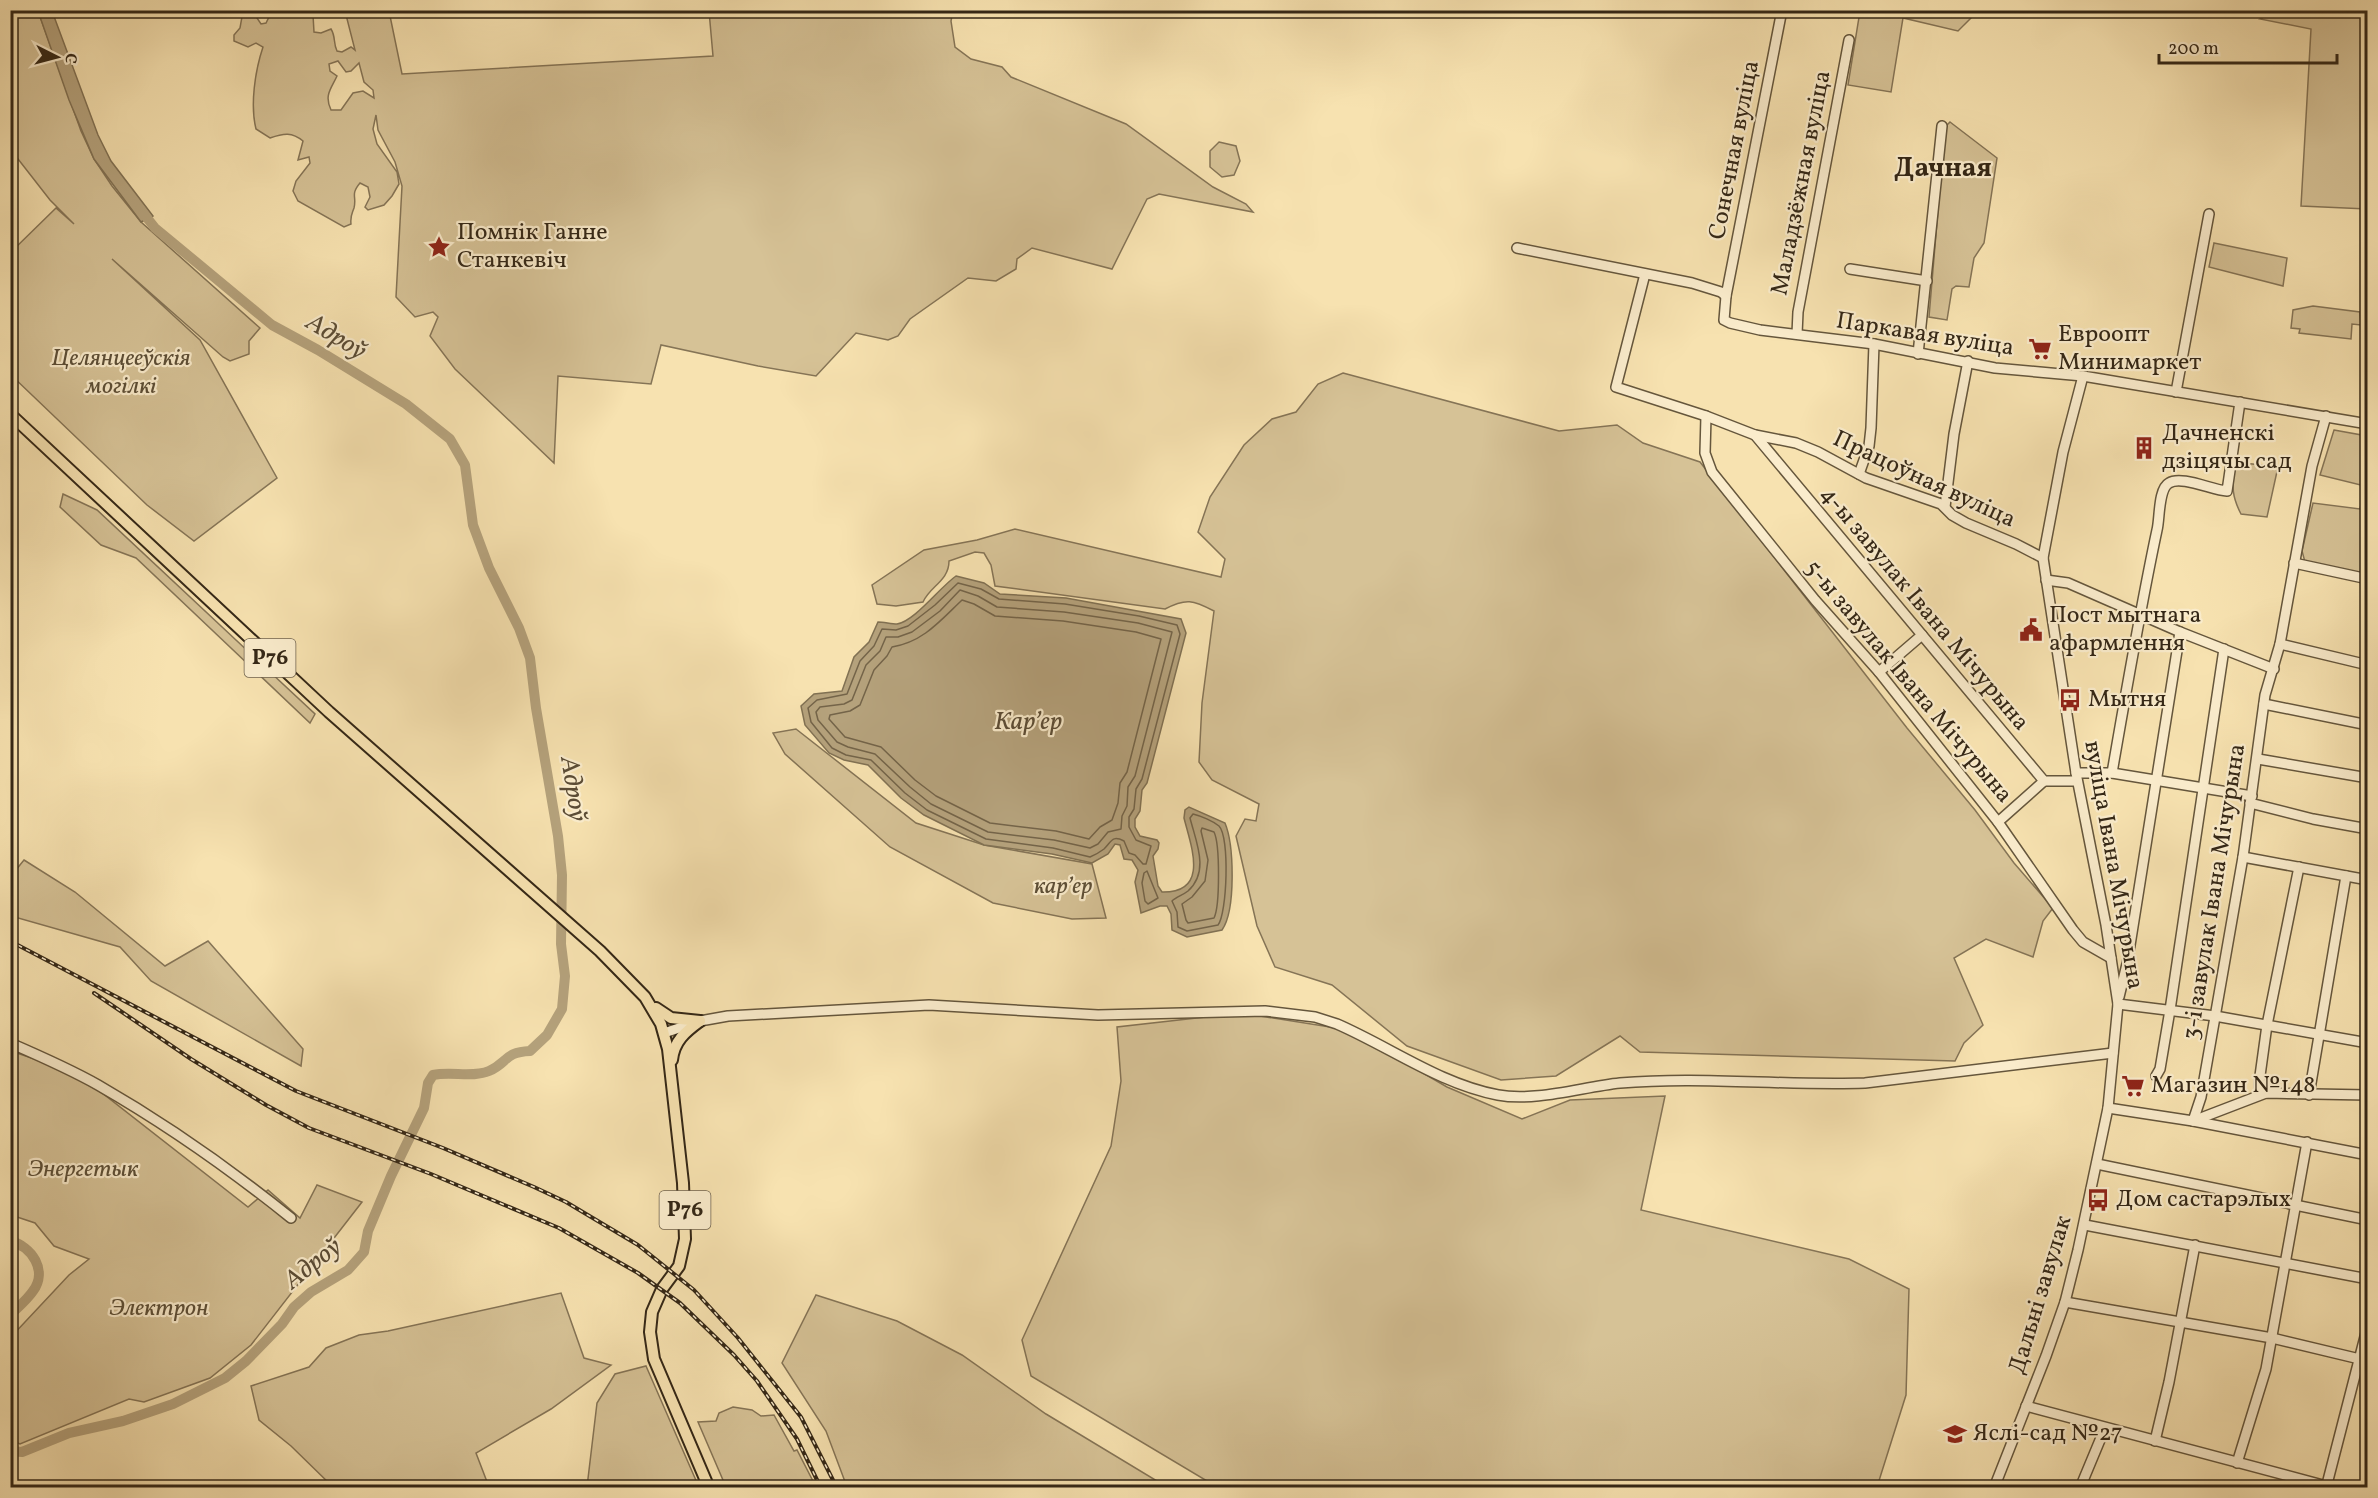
<svg xmlns="http://www.w3.org/2000/svg" width="2378" height="1498" font-family="Vollkorn,serif">
	<style>
		.green { fill: #d6c296; stroke: #857456; stroke-width: 1.5; fill-rule: evenodd }
		.water { fill: #b5a27c; stroke: #817153; stroke-width: 1.5 }
		.lines { fill: none; stroke-linecap: round; stroke-linejoin: round }
		.shore { stroke: #746449; stroke-width: 1.5 }
		.river { stroke: #b5a27c; stroke-width: 10 }
		.minor-casing { stroke: #65563c; stroke-width: 12 }
		.major-casing { stroke: #342716; stroke-width: 14 }
		.minor { stroke: #faeccc; stroke-width: 9 }
		.major { stroke: #f7e2b0; stroke-width: 10 }
		.rail-casing { stroke: #342716; stroke-width: 4 }
		.rail { stroke: #faeccc; stroke-width: 1.5; stroke-dasharray: 4.5; stroke-linecap: butt }
		.labels { text-anchor: middle; dominant-baseline: central; stroke-width: 4.5; stroke-linejoin: round; paint-order: stroke }
		.shield { fill: #faeccc; stroke: #6f624d; stroke-width: 1.5 }
		.shield-label { font-size: 22px; font-weight: bold; fill: #342716 }
		.street-label { font-size: 24px; fill: #342716; stroke: #faeccc }
		.poi-label { font-size: 24px; fill: #342716; stroke: #faeccc; text-anchor: start }
		.park-label { font-size: 24px; font-style: italic; fill: #5c4e36; stroke: #faeccc }
		.water-label { font-size: 26px; font-style: italic; fill: #5b4c35; stroke: #faeccc }
		.quarter-label { font-size: 27px; font-weight: bold; fill: #342716; stroke: #faeccc }
	</style>
	<rect width="100%" height="100%" fill="#f7e2b0"/>
	<filter id="stains"><feTurbulence type="fractalNoise" baseFrequency=".00333" numOctaves="4"/><feColorMatrix values="0 0 0 0 .2 0 0 0 0 .09 0 0 0 0 .02 0 0 0 .5 -.17"/></filter>
	<radialGradient id="worn" r=".72"><stop offset=".6" stop-color="#630" stop-opacity="0"/><stop offset="1" stop-color="#630" stop-opacity=".3"/></radialGradient>
	<g class="green">
		<path d="M2276 10 2367 11V209L2301 206 2311 29 2260 19Z"/>
		<path d="M11 11H38L81 131 94 159 112 186 141 222 260 328 249 341V354L230 361 223 357 112 259 200 340 277 478 194 541 147 505 11 375V252L56 208 74 224 50 200 11 150Z"/>
		<path d="M243 11H258L257 18 261 24 266 23 272 11H310L313 15 314 32 321 33 331 29C336 37 333 43 337 51L342 52 351 47 355 50 345 11H389L402 74 713 56 709 11H953L951 21 955 47 971 59 1002 67 1011 77 1126 124 1213 187 1246 204 1253 212 1159 194 1147 199 1112 269 1032 248 1017 259 1016 269 996 281 968 278 910 319 898 336 888 340 856 333 816 376 758 366 661 345 651 384 558 376 554 463 455 369 430 336 438 317 433 312 415 317 396 297 402 186 395 162 378 130 376 115 373 129 377 144 397 172 399 184 392 196 384 205 368 210 365 207 370 197 368 187 360 183C350 195 357 196 354 208 352 214 350 216 351 224L344 227 298 201 293 191 296 181 310 163 309 157 298 160 303 141C292 132 284 133 270 138L256 129C250 105 255 71 263 47L256 43 248 47 234 41V35L240 28ZM338 61 346 72 351 71 359 63 364 82 373 90 374 98 363 91 353 93 341 110H331C324 95 331 89 337 76L330 71 329 64Z"/>
		<path d="M1860 11V10L1978 11 1958 31 1903 18 1891 92 1848 85Z"/>
		<path d="M1950 122 1997 158 1984 243 1974 258 1969 287 1956 286 1952 289 1947 320 1929 317 1945 127Z"/>
		<path d="M1219 142 1236 146 1240 161 1234 175 1222 177 1210 167V151Z"/>
		<path d="M2214 243 2287 258 2283 286 2209 267Z"/>
		<path d="M2313 306 2360 312 2361 325 2352 324 2351 339 2299 333 2300 329 2291 328 2293 310Z"/>
		<path d="M1343 373 1559 431 1617 425 1643 443 1700 462 1907 728 1975 810 2014 863 2053 908 2043 921 2033 957 1986 939 1954 958 1983 1025 1964 1043 1955 1061 1640 1052 1620 1036 1556 1076 1501 1080 1407 1046 1332 985 1275 967 1257 926 1236 836 1245 819 1256 821 1259 804 1212 780 1199 762 1202 703 1214 611C1193 600 1186 598 1165 609L995 586 991 565 984 553 975 552 949 561C949 581 930 586 923 602L896 606 877 604 872 585 924 550 977 540 1015 529 1221 577 1225 559 1198 532 1210 497 1244 445 1272 419 1296 412 1318 384Z"/>
		<path d="M2334 430 2367 436V575L2305 562 2302 551 2313 503 2360 509 2365 486 2320 475Z"/>
		<path d="M2235 462 2278 467 2267 517 2241 514C2230 493 2233 484 2235 462Z"/>
		<path d="M63 494 97 510 315 714 310 723 136 558 101 545 60 507Z"/>
		<path d="M796 729 916 823 984 845 1092 864 1106 918 1072 919 993 903 890 847 785 754 773 733Z"/>
		<path d="M24 860 75 892 165 966 208 941 303 1049 301 1066 151 981 120 947 11 916V876Z"/>
		<path d="M1241 1013 1349 1030 1447 1087 1522 1119 1570 1100 1665 1096 1641 1210 1849 1259 1909 1289 1906 1395 1877 1487H1217L1031 1376 1022 1340 1111 1146 1121 1081 1117 1027Z"/>
		<path d="M11 1051 49 1064 88 1082 248 1207 268 1190 300 1218 317 1185 362 1202 251 1345 210 1378 144 1402 129 1399 20 1444 11 1440 10 1338 69 1275 89 1259 54 1246 35 1223 11 1215Z"/>
		<path d="M561 1293 584 1358 611 1365 551 1409 476 1453 489 1487H333L291 1446 259 1420 251 1386 309 1367 326 1348 359 1335 388 1331Z"/>
		<path d="M816 1295 897 1321 962 1355 1046 1414 1167 1487H847L826 1431 782 1363Z"/>
		<path d="M646 1366 698 1485 694 1488 587 1487 597 1403 615 1374Z"/>
		<path d="M733 1407 752 1410 761 1416 774 1415 794 1451 797 1450 816 1487H726L698 1422 716 1421 719 1413Z"/>
	</g>
	<g class="water">
		<path d="M38 11H52L98 135 111 161 153 216 141 222 94 159 69 100Z"/>
		<path d="M956 576 984 583 1000 594 1066 598 1181 619 1186 633 1147 783 1142 790 1140 811 1135 819V827L1140 836 1157 840 1159 843 1158 849 1153 856 1158 886 1162 892C1210 893 1191 846 1184 818L1185 810 1189 807 1225 823C1234 845 1236 910 1222 930L1187 937 1172 930 1171 914 1167 906H1160L1141 913 1135 882 1138 870 1132 860 1124 859 1120 845 1115 844 1108 854 1092 863 1052 854 984 845 924 815 901 798 868 765 844 760 829 753 805 725 801 706 814 694 842 691 854 657 869 642 878 622C884 622 891 624 897 624 915 621 940 587 956 576Z"/>
	</g>
	<g class="lines">
		<g class="shore">
			<path d="M958 583 981 589 999 599 1065 604 1139 616 1177 625 1180 634 1142 779 1136 789 1134 809 1129 817V827L1136 840 1151 846 1146 864H1143L1135 855 1129 853 1124 841C1112 835 1112 841 1104 849 1100 852 1095 855 1090 857L1053 848 986 839 927 810 905 793 871 760 846 755 832 748 811 722 808 708 817 700 847 694 860 661 874 646 882 629 896 630 908 626 935 605Z"/>
			<path d="M960 590 978 596 997 607 1064 612 1138 623 1172 632 1135 776 1128 787 1127 806 1122 816 1121 829 1108 832 1098 844 1090 848 1054 840 988 832 931 804 910 787 875 754 848 747 837 742 818 720 816 712 820 707 844 704 852 700 866 665 880 651 886 637H898L912 632 940 611Z"/>
			<path d="M962 600 974 604 995 616 1063 621 1136 632 1161 639 1127 772 1120 783 1118 803 1112 820 1100 827 1089 839 1056 831 990 823 936 796 915 780 881 747 845 737 829 719 830 715 850 711 860 705 874 670 887 656 892 647C923 642 940 621 962 600Z"/>
			<path d="M1193 814C1201 816 1213 821 1219 826 1230 837 1227 914 1218 925L1187 931 1178 927 1177 912 1172 901C1176 897 1183 895 1188 891 1210 871 1196 842 1190 818Z"/>
			<path d="M1202 828 1214 832C1220 844 1220 906 1214 918L1188 923 1186 920 1182 904 1192 897 1205 881 1208 860 1201 831Z"/>
			<path d="M1147 871 1158 898 1148 904 1145 901 1142 883 1144 873Z"/>
		</g>
		<g class="river">
			<path d="M10 1241C32 1246 48 1271 33 1291 27 1300 18 1307 10 1315"/>
			<path d="M10 1451 22 1452 69 1433 123 1421 173 1404 225 1378 246 1361 282 1324 294 1307 311 1292 348 1270 364 1252 368 1231 391 1176 424 1108 428 1083 433 1075C451 1071 473 1078 489 1071 508 1063 504 1052 530 1051L547 1035 562 1009 565 976 561 944 562 875 558 836 536 708 530 658 519 628 489 568 473 525 465 465 450 439 406 404 318 350 272 325 155 228 140 209"/>
		</g>
		<g class="minor-casing">
			<g id="minor">
				<path d="M1782 10 1726 296 1724 320 1730 323 1760 330 1874 344 1995 368 2083 376 2368 424"/>
				<path d="M1517 248 1692 283 1721 292 1726 296"/>
				<path d="M1850 269 1927 281"/>
				<path d="M1645 274 1616 387 1706 416 1755 435 1796 443 1818 452 1866 478 1941 504 1952 515 1966 523 2016 544 2043 558"/>
				<path d="M1797 334 1798 312 1849 40"/>
				<path d="M1918 354 1942 126"/>
				<path d="M2176 392 2209 214"/>
				<path d="M1706 416 1705 453 1712 472 1815 600 1879 672 1998 822 2073 930 2083 942 2111 958"/>
				<path d="M1755 435 2044 781H2077"/>
				<path d="M1859 474 1869 446 1871 428 1874 344"/>
				<path d="M1945 507 1954 434 1968 361"/>
				<path d="M2294 563 2368 579"/>
				<path d="M2046 580 2068 583 2180 632 2274 669"/>
				<path d="M2280 644 2368 665"/>
				<path d="M1879 672 1922 635"/>
				<path d="M2264 704 2368 725"/>
				<path d="M2258 759 2368 778"/>
				<path d="M2076 773H2112L2252 796"/>
				<path d="M2112 773C2126 692 2140 610 2157 530 2160 519 2158 489 2169 483 2181 475 2212 490 2227 491L2240 402"/>
				<path d="M2250 803 2313 819 2368 829"/>
				<path d="M1998 822 2044 781"/>
				<path d="M2243 857 2368 880"/>
				<path d="M2119 997 2127 964 2180 632"/>
				<path d="M2118 1004 2215 1016 2368 1043"/>
				<path d="M664 1033 700 1021 728 1016 929 1005 1098 1015 1265 1011 1315 1017 1337 1024C1390 1047 1440 1084 1498 1095 1535 1102 1582 1087 1620 1083 1701 1076 1783 1086 1865 1083L2113 1053"/>
				<path d="M10 1043C40 1056 70 1069 98 1085 166 1124 230 1169 291 1218"/>
				<path d="M2156 1076 2160 1069 2170 1010 2224 649"/>
				<path d="M2266 1093 2259 1087V1083L2267 1025 2299 867"/>
				<path d="M2309 1095 2346 876"/>
				<path d="M2108 1108 2193 1121 2368 1155"/>
				<path d="M2193 1121 2201 1097 2243 857 2265 695 2280 644 2312 466 2326 416"/>
				<path d="M2193 1121 2266 1093 2368 1095"/>
				<path d="M2097 1164 2368 1220"/>
				<path d="M2085 1225 2368 1279"/>
				<path d="M2065 1302 2272 1338 2368 1361"/>
				<path d="M2026 1406 2334 1488"/>
				<path d="M2155 1441 2169 1382 2195 1245"/>
				<path d="M2237 1463 2266 1369 2307 1142"/>
				<path d="M1994 1488 2046 1356 2065 1302 2078 1250 2108 1108 2118 1004 2106 925 2076 773 2043 558 2063 452 2083 376"/>
				<path d="M2080 1488 2105 1428"/>
				<path d="M2326 1488 2368 1325"/>
			</g>
		</g>
		<g class="major-casing">
			<g id="major">
				<path d="M10 414 329 712 600 951 645 997 661 1024 668 1049 683 1183 685 1239 679 1266 662 1289 652 1312 650 1332 654 1359 709 1488"/>
				<path d="M656 1008 671 1018 700 1021"/>
				<path d="M672 1060C674 1041 685 1032 700 1021"/>
			</g>
		</g>
		<use href="#minor" class="minor"/>
		<use href="#major" class="major"/>
		<g class="rail-casing">
			<g id="rail">
				<path d="M10 941 296 1091 443 1148 534 1187 566 1202 638 1245 694 1290 738 1338 801 1417 837 1488"/>
				<path d="M94 993 191 1059 266 1105 309 1128 431 1174 559 1228 638 1273 680 1303 734 1355 757 1381 797 1439 821 1488"/>
			</g>
		</g>
		<use href="#rail" class="rail"/>
	</g>
	<defs>
		<g id="sight-bare" transform="scale(1.8)"><path d="M0-6L1.8-2.2L6-1.7L2.9 1.2L3.7 5.4L0 3.3L-3.7 5.4L-2.9 1.2L-6-1.7L-1.8-2.2Z" fill="#8f2418" stroke="#faeccc" stroke-width="2.5" paint-order="stroke"/></g>
		<g id="supermarket-bare" transform="scale(1.8)"><path d="M-6-5.5h2.5l.6 2H6L4.5 2H-2.5L-4.4-4H-6ZM-1.5 3.2a1.3 1.3 0 1 0 .1 0ZM3 3.2a1.3 1.3 0 1 0 .1 0Z" fill="#8f2418" stroke="#faeccc" stroke-width="2.5" paint-order="stroke"/></g>
		<g id="building-bare" transform="scale(1.8)"><path d="M-4-6H4V6H1V3H-1V6H-4ZM-2.5-4.3h1.7v1.8h-1.7ZM.8-4.3h1.7v1.8H.8ZM-2.5-1h1.7V.8h-1.7ZM.8-1h1.7V.8H.8Z" fill="#8f2418" stroke="#faeccc" stroke-width="2.5" paint-order="stroke"/></g>
		<g id="civic-bare" transform="scale(1.8)"><path d="M-.6-6.5H3V-4.5H.6V-3L4-1V1h2V6H-6V1h2V-1L-.6-3ZM-1.2 2.5V6h2.4V2.5Z" fill="#8f2418" stroke="#faeccc" stroke-width="2.5" paint-order="stroke"/></g>
		<g id="bus-bare" transform="scale(1.8)"><path d="M-5-6H5V4H4V6H2V4H-2V6H-4V4H-5ZM-3.5-4V0h7V-4ZM-3.5 1.2v1.5H-2V1.2ZM2 1.2v1.5H3.5V1.2Z" fill="#8f2418" stroke="#faeccc" stroke-width="2.5" paint-order="stroke"/></g>
		<g id="school-bare" transform="scale(1.8)"><path d="M0-5L7-2L0 1L-7-2ZM-4 1L0 2.5L4 1V4Q0 6-4 4Z" fill="#8f2418" stroke="#faeccc" stroke-width="2.5" paint-order="stroke"/></g>
	</defs>
	<g fill-rule="evenodd">
		<use href="#sight-bare" x="439" y="247"/>
		<use href="#supermarket-bare" x="2040" y="349"/>
		<use href="#building-bare" x="2144" y="448"/>
		<use href="#civic-bare" x="2031" y="630"/>
		<use href="#bus-bare" x="2070" y="700"/>
		<use href="#supermarket-bare" x="2133" y="1086"/>
		<use href="#bus-bare" x="2098" y="1200"/>
		<use href="#school-bare" x="1955" y="1434"/>
	</g>
	<g class="labels">
		<g class="shield">
			<rect x="244.5" y="639" width="51" height="38" rx="4.5"/>
			<rect x="659.5" y="1191" width="51" height="38" rx="4.5"/>
		</g>
		<g class="shield-label">
			<text x="270" y="658">Р76</text>
			<text x="685" y="1210">Р76</text>
		</g>
		<g class="street-label">
			<text transform="translate(1735 150) rotate(-79)">Сонечная вуліца</text>
			<text transform="translate(1802 183) rotate(-79)">Маладзёжная вуліца</text>
			<text transform="translate(1925 335) rotate(9)">Паркавая вуліца</text>
			<text transform="translate(1924 480) rotate(25)">Працоўная вуліца</text>
			<text transform="translate(1924 609) rotate(50)">4-ы завулак Івана Мічурына</text>
			<text transform="translate(1908 682) rotate(50)">5-ы завулак Івана Мічурына</text>
			<text transform="translate(2113 865) rotate(80)">вуліца Івана Мічурына</text>
			<text transform="translate(2215 892) rotate(-81)">3-і завулак Івана Мічурына</text>
			<text transform="translate(2041 1295) rotate(-73)">Дальні завулак</text>
		</g>
		<g class="poi-label">
			<text x="457" y="233">Помнік Ганне<tspan x="457" dy="28">Станкевіч</tspan></text>
			<text x="2058" y="335">Евроопт<tspan x="2058" dy="28">Минимаркет</tspan></text>
			<text x="2162" y="434">Дачненскі<tspan x="2162" dy="28">дзіцячы сад</tspan></text>
			<text x="2049" y="616">Пост мытнага<tspan x="2049" dy="28">афармлення</tspan></text>
			<text x="2088" y="700">Мытня</text>
			<text x="2151" y="1086">Магазин №148</text>
			<text x="2116" y="1200">Дом састарэлых</text>
			<text x="1973" y="1434">Яслі-сад №27</text>
		</g>
		<g class="park-label">
			<text x="121" y="359">Целянцееўскія<tspan x="121" dy="28">могілкі</tspan></text>
			<text x="1063" y="887">карʼер</text>
			<text x="83" y="1170">Энергетык</text>
			<text x="159" y="1309">Электрон</text>
		</g>
		<g class="water-label">
			<text transform="translate(336 337) rotate(31)">Адроў</text>
			<text x="1028" y="722">Карʼер</text>
			<text transform="translate(573 789) rotate(81)">Адроў</text>
			<text transform="translate(313 1264) rotate(-39)">Адроў</text>
		</g>
		<g class="quarter-label">
			<text x="1943" y="169">Дачная</text>
		</g>
	</g>
	<rect width="2378" height="1498" fill="none" stroke="#f7e2b0" stroke-width="36"/>
	<rect x="12" y="12" width="2354" height="1474" fill="none" stroke="#342716" stroke-width="3"/>
	<rect x="18" y="18" width="2342" height="1462" fill="none" stroke="#342716" stroke-width="1.5"/>
	<g transform="translate(57 57) rotate(96)" stroke="#faeccc" stroke-width="4.5" paint-order="stroke">
	<path d="M0-4.5L10 22L0 15L-10 22Z" fill="#342716"/>
	<text y="-9" font-size="16" font-weight="bold" text-anchor="middle" fill="#342716">С</text>
	</g>
	<path d="M2159 54v9h178v-9" fill="none" stroke="#342716" stroke-width="3"/>
	<text x="2168" y="54" font-size="18" fill="#342716" stroke="#faeccc" stroke-width="4.5" paint-order="stroke">200 m</text>
	<rect width="100%" height="100%" filter="url(#stains)"/>
	<rect width="100%" height="100%" fill="url(#worn)"/>
</svg>
